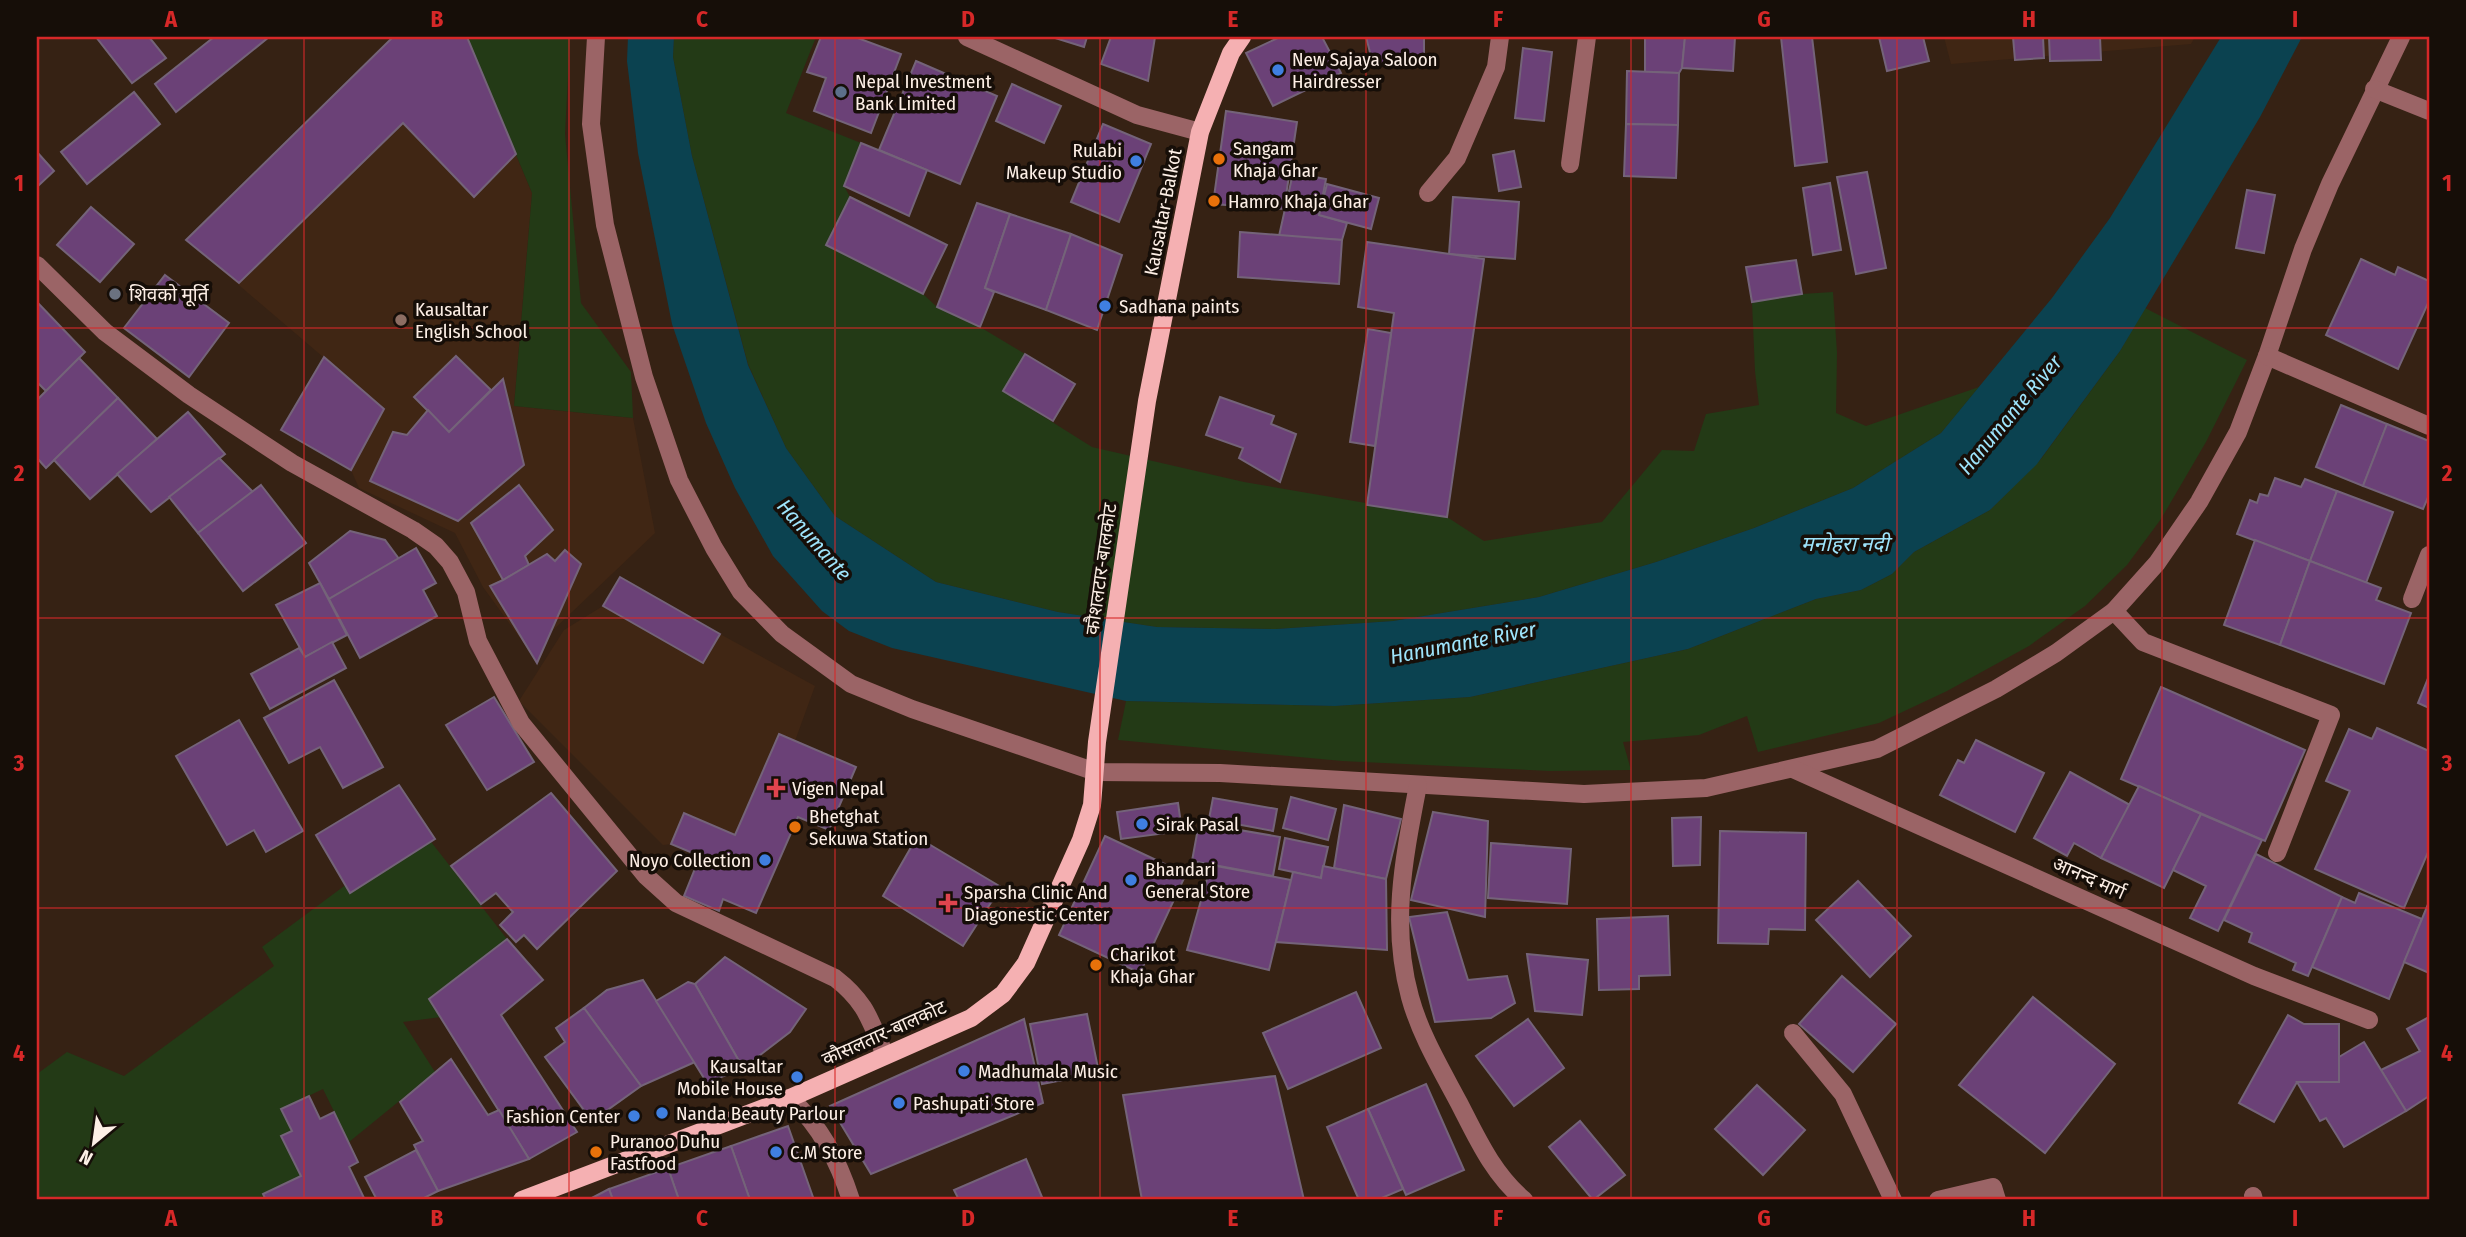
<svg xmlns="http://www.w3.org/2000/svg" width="2466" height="1237" font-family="'Fira Sans Condensed','Noto Sans Devanagari',sans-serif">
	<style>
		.built { fill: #402614 }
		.green { fill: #233a16 }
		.water { fill: #0b4250 }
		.building { fill: #6b4177; stroke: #746379; stroke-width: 2 }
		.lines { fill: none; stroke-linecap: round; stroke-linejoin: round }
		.minor { stroke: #9b6466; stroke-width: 18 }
		.major { stroke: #f5b0b2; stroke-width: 18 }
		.grid { fill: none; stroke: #d62828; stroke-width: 2; stroke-opacity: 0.55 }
		.shop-dot { fill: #3f7fe0; stroke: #160e08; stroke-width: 2.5 }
		.service-dot { fill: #5c6f8a; stroke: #160e08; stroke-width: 2.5 }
		.food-dot { fill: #e8710a; stroke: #160e08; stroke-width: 2.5 }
		.worship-dot { fill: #6b7280; stroke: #160e08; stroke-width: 2.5 }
		.education-dot { fill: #8d6e63; stroke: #160e08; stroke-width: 2.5 }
		.health-dot { fill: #e0444e; stroke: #160e08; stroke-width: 2.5 }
		.labels { text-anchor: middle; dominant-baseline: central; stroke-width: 7; stroke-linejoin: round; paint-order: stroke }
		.poi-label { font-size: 19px; fill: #fdefe6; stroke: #160e08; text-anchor: start }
		.street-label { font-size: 19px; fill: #fdefe6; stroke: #160e08 }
		.water-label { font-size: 21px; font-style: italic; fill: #9ee4fb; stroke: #160e08 }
		.neatline { fill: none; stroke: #d62828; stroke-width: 2.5 }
		.grid-label { font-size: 23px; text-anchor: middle; font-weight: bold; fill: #d62828 }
	</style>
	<rect width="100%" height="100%" fill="#362214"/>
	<g class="built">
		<path d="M393 37H467L532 193 514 406 633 418 655 533 530 652 483 587 455 533 359 488 351 470 384 409 186 240Z"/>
		<path d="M1944 37H2195L2191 44 1951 64Z"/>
		<path d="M603 606 703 663 720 634 815 686 795 741 778 734 735 835 685 813 671 844 663 845 519 701 564 630Z"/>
	</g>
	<g class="green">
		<path d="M467 37H570L565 134 581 303 631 372 633 418 514 406 532 193Z"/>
		<path d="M674 37H816L786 113 861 143 844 186 850 197 826 245 923 294 937 307 980 327 1025 354 1003 391 1092 447 1244 482 1447 517 1484 541 1602 522 1662 450 1694 451 1706 414 1759 405 1755 371 1752 302 1802 294 1833 292 1837 353 1836 413 1866 426 1979 387 1941 433 1853 488 1754 528 1656 562 1539 597 1393 621 1276 629 1157 627 1058 612 936 582 835 516 786 448 748 364 692 156 673 57Z"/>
		<path d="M2145 308 2247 360 2206 442 2161 519 2127 565 2085 606 2029 646 1947 691 1879 723 1758 752 1747 716 1699 735 1623 742 1631 770 1550 771 1342 761 1118 740 1126 701 1335 706 1470 697 1688 649 1816 599 1861 590 1892 574 1914 552 1990 510 2041 459 2120 351Z"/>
		<path d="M421 829 507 939 429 998 441 1017 403 1022 435 1072 349 1142 323 1089 281 1109 292 1131 281 1136 301 1176 264 1195 266 1200H37V1074L67 1052 124 1076 274 966 262 947Z"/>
	</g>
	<path class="water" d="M628 37H674L673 57 692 156 748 365 786 448 835 516 936 582 1058 612 1157 627 1276 629 1393 621 1539 597 1656 562 1754 528 1853 488 1941 433 2052 298 2110 218 2221 37H2302L2260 117 2120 351 2037 464 1990 510 1914 552 1892 574 1861 590 1816 599 1688 649 1470 697 1335 706 1126 701 892 648 849 631 822 611 773 556 735 488 706 423 672 324 638 153 627 61Z"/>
	<g class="building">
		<path d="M96 37H149L166 58 132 83Z"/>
		<path d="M214 37H269L176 112 155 84Z"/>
		<path d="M393 37H467L516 154 474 197 403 123 239 283 186 240Z"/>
		<path d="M821 37H855L901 54 871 133 814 111 826 78 807 72Z"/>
		<path d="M1052 37H1087L1084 47Z"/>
		<path d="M1111 37H1155L1148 81 1101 64Z"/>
		<path d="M1280 37H1322L1341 73 1273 106 1246 53Z"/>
		<path d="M1366 37H1424V62L1373 64Z"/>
		<path d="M1645 37H1685L1682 68 1679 73 1645 72Z"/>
		<path d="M1685 37H1735L1733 71 1682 68Z"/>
		<path d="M1781 37H1812L1827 162 1795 166Z"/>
		<path d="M1879 37H1923L1929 61 1887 71Z"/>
		<path d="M2013 37H2043L2044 58 2015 60Z"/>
		<path d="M2049 37H2100L2101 60 2050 61Z"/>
		<path d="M1523 48 1552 52 1544 121 1515 118Z"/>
		<path d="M916 61 997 96 960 184 879 150Z"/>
		<path d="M1627 71 1679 73 1678 125 1626 124Z"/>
		<path d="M1012 84 1061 106 1044 143 996 121Z"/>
		<path d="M134 92 160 124 87 184 61 152Z"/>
		<path d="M1226 111 1297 122 1284 209 1213 204Z"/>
		<path d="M1103 124 1151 144 1119 222 1071 202Z"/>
		<path d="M1626 124 1678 125 1676 178 1624 176Z"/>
		<path d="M861 143 927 170 909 216 844 186Z"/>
		<path d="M1514 151 1521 187 1499 191 1493 155Z"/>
		<path d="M37 152 54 171 37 187Z"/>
		<path d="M1867 172 1886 268 1856 274 1837 177Z"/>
		<path d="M1293 173 1326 179 1319 215 1347 223 1342 240 1279 236Z"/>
		<path d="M1830 183 1841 250 1813 255 1803 188Z"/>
		<path d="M1327 184 1379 198 1371 229 1319 215Z"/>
		<path d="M2247 190 2275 195 2264 253 2236 248Z"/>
		<path d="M850 197 947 245 923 294 826 245Z"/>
		<path d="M1453 197 1519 202 1515 259 1449 254Z"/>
		<path d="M977 203 1010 214 985 288 994 292 980 327 937 307Z"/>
		<path d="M91 207 134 244 100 282 57 245Z"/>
		<path d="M1010 214 1071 234 1046 310 985 288Z"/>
		<path d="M1240 232 1342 240 1339 284 1238 277Z"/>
		<path d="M1071 234 1122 255 1097 330 1046 310Z"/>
		<path d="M1367 242 1484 259 1447 517 1367 505 1394 313 1358 307Z"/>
		<path d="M2361 259 2395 275 2398 267 2429 281V301L2398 369 2326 335Z"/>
		<path d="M1796 260 1802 294 1752 302 1746 267Z"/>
		<path d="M165 275 229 323 189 377 124 328Z"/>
		<path d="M37 302 85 352 46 391 37 382Z"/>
		<path d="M1368 329 1391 333 1375 446 1350 442Z"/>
		<path d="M1025 354 1075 384 1053 421 1003 391Z"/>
		<path d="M456 356 491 390 449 432 414 397Z"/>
		<path d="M324 357 384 409 351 470 281 430Z"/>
		<path d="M79 358 118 398 46 468 37 458V400Z"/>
		<path d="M503 379 524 465 458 521 370 481 393 432 407 435 428 410 449 432Z"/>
		<path d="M1220 397 1274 416 1271 424 1296 434 1280 482 1239 458 1243 448 1206 435Z"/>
		<path d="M118 398 157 439 90 499 54 460Z"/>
		<path d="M2341 405 2387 424 2363 486 2316 467Z"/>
		<path d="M188 412 225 454 151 512 117 474Z"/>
		<path d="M2387 424 2429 441V495L2423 509 2363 486Z"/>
		<path d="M219 458 253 492 198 533 169 497Z"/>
		<path d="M2275 478 2301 487 2305 479 2337 491 2310 561 2237 534 2250 500 2257 503 2260 494 2268 496Z"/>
		<path d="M261 485 306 543 243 591 198 533Z"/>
		<path d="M519 485 553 530 525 556 529 565 503 580 471 523Z"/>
		<path d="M2337 491 2393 512 2366 583 2310 561Z"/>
		<path d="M350 531 385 540 399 559 329 599 309 563Z"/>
		<path d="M2255 540 2310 561 2280 645 2224 625Z"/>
		<path d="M416 548 436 583 423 590 437 616 360 658 329 599Z"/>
		<path d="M565 550 581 564 537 663 490 586 503 580 547 554 555 561Z"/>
		<path d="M2310 561 2381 588 2376 600 2411 613 2384 684 2280 645Z"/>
		<path d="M620 577 720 634 703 663 603 606Z"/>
		<path d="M320 583 347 635 305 657 276 605Z"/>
		<path d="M332 642 346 668 270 709 251 674 299 648 305 657Z"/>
		<path d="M2429 676V708L2418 703Z"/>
		<path d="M334 680 383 767 343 788 320 747 289 763 264 718Z"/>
		<path d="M2161 687 2305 750 2265 841 2121 779Z"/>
		<path d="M494 697 534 762 487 790 446 725Z"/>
		<path d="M239 720 303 831 266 852 254 830 227 845 176 756Z"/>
		<path d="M2377 728 2429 751V850L2404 908 2315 869 2350 791 2326 781 2349 729 2372 739Z"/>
		<path d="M779 734 856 767 829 830 798 817 756 913 723 899 719 911 684 896 700 856 671 844 684 813 735 835Z"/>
		<path d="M1976 740 2044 773 2015 832 1940 795 1958 760 1964 763Z"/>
		<path d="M2070 772 2130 805 2101 858 2074 843 2067 856 2034 838Z"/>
		<path d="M399 785 435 839 350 893 316 835Z"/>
		<path d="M2139 786 2201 814 2164 888 2101 858Z"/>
		<path d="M551 793 617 871 537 949 524 935 516 942 500 925 513 912 496 893 481 904 451 866Z"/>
		<path d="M1291 797 1336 809 1328 840 1283 828Z"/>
		<path d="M1213 798 1277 809 1273 831 1209 819Z"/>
		<path d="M1178 803 1182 831 1121 839 1117 812Z"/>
		<path d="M1344 805 1401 819 1386 879 1334 868Z"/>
		<path d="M1433 812 1488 821 1485 917 1411 900Z"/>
		<path d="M2201 814 2262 840 2218 931 2190 918 2206 886 2173 870Z"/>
		<path d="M1701 817 1700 865 1673 866 1672 818Z"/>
		<path d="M1199 823 1280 837 1273 876 1192 861Z"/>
		<path d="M1720 831 1806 833 1805 930 1769 929 1768 944 1718 943Z"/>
		<path d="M1105 836 1186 874 1140 973 1059 935Z"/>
		<path d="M917 837 1001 887 963 946 883 896Z"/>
		<path d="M1285 838 1328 847 1321 878 1279 869Z"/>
		<path d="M1491 843 1571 849 1567 904 1488 898Z"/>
		<path d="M2256 854 2342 897 2308 976 2293 970 2296 963 2249 942 2252 933 2224 920Z"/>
		<path d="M1211 865 1291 880 1269 970 1187 950Z"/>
		<path d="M1323 866 1386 879 1387 950 1276 942 1293 872 1321 878Z"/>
		<path d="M1858 881 1911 936 1870 977 1816 920Z"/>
		<path d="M2359 893 2422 919 2389 999 2312 967 2342 897 2355 903Z"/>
		<path d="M2429 902V973L2404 962Z"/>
		<path d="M1447 912 1468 980 1507 976 1515 1003 1491 1018 1435 1022 1409 917Z"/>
		<path d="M1668 916 1670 975 1639 976V989L1599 990 1597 919Z"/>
		<path d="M507 939 543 980 501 1015 577 1132 529 1159 429 999Z"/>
		<path d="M1527 954 1588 960 1582 1015 1535 1011Z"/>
		<path d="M725 957 806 1009 790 1032 743 1068 695 984Z"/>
		<path d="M1842 976 1896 1024 1853 1072 1799 1024Z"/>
		<path d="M643 980 695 1062 641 1086 584 1008 607 990Z"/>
		<path d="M688 982 695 984 743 1068 707 1083 656 1001Z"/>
		<path d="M1356 992 1381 1048 1288 1089 1263 1033Z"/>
		<path d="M2033 997 2115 1064 2045 1153 1959 1085Z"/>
		<path d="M584 1008 641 1086 592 1121 545 1057 565 1042 556 1028Z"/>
		<path d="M1087 1014 1099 1073 1042 1084 1030 1024Z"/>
		<path d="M2288 1015 2304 1024H2339V1082H2297L2274 1122 2239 1103Z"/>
		<path d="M2429 1017V1096L2406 1111 2381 1070 2420 1051 2407 1029Z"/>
		<path d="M1024 1019 1043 1103 871 1174 830 1106Z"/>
		<path d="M1528 1019 1564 1068 1514 1106 1476 1056Z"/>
		<path d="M2364 1042 2406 1111 2344 1147 2326 1118 2320 1121 2297 1082H2339V1057Z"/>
		<path d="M451 1059 488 1115 499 1110 529 1159 438 1191 414 1145 423 1141 400 1102Z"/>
		<path d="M1275 1076 1304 1200H1142L1123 1095Z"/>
		<path d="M1426 1084 1464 1170 1406 1195 1368 1109Z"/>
		<path d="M1757 1085 1805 1130 1763 1175 1715 1129Z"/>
		<path d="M309 1096 320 1119 334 1112 358 1162 349 1167 365 1200H266L263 1194 301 1176 281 1136 292 1131 281 1109Z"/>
		<path d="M1368 1109 1403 1189 1377 1200H1359L1327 1127Z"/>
		<path d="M1580 1121 1625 1175 1593 1200 1549 1147Z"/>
		<path d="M788 1126 814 1200H750L731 1146Z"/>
		<path d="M731 1146 750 1200H679L668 1168Z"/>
		<path d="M416 1150 438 1191 420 1200H377L365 1177Z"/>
		<path d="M1026 1159 1042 1197 1035 1200H959L954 1190Z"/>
		<path d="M668 1168 679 1200H613L609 1189Z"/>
		<path d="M609 1189 613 1200H588Z"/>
	</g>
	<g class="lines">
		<g class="minor">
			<path d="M596 37 591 124 605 225 644 377 679 480 714 548 741 592 782 634 851 684 912 709 1096 772 1220 773 1584 794 1706 788 1877 749 1996 689 2056 653 2114 611 2157 563 2199 502 2238 432 2267 356 2303 249 2330 184 2401 37"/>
			<path d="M967 37 1137 115 1200 132"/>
			<path d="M2374 89 2429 111"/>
			<path d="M1570 164 1587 37"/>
			<path d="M1428 193 1457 158 1496 67 1500 37"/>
			<path d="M37 265 105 332 189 395 292 463 413 530 436 546 450 562 466 592 478 641 521 723 646 876 676 903 835 978C866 1002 870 1020 885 1055"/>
			<path d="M2267 356 2429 426"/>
			<path d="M2412 599 2429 555"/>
			<path d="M2114 611 2143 642 2331 715 2277 853"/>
			<path d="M1793 769 2254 976 2369 1020"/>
			<path d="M1418 785C1404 858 1390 924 1410 997 1420 1034 1441 1069 1459 1103 1477 1138 1493 1174 1524 1200"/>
			<path d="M1793 1033 1843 1094 1893 1200"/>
			<path d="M790 1098C821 1127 838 1160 851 1200"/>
			<path d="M2253 1196 2254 1200"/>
			<path d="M1938 1200 1993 1187 1997 1200"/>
		</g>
		<path class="major" d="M522 1200 790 1098 971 1018 1003 994 1026 963 1081 840 1092 805 1097 742 1147 401 1200 132 1231 53 1242 37"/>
	</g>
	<path class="grid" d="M304 37V1200M569 37V1200M835 37V1200M1100 37V1200M1366 37V1200M1631 37V1200M1897 37V1200M2162 37V1200M37 328H2429M37 618H2429M37 908H2429"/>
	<g class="shop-dot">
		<circle cx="1278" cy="70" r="7"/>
		<circle cx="1136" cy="161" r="7"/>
		<circle cx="1105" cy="306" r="7"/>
		<circle cx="1142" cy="824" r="7"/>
		<circle cx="765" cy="860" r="7"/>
		<circle cx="1131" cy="880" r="7"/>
		<circle cx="964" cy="1071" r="7"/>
		<circle cx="797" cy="1077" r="7"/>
		<circle cx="899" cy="1103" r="7"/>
		<circle cx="662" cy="1113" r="7"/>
		<circle cx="634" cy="1116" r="7"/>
		<circle cx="776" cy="1152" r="7"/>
	</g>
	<circle class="service-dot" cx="841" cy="92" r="7"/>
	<g class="food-dot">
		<circle cx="1219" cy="159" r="7"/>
		<circle cx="1214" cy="201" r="7"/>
		<circle cx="795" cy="827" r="7"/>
		<circle cx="1096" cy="965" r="7"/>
		<circle cx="596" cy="1152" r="7"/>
	</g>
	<circle class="worship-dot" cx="115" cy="294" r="7"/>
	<circle class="education-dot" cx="401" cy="320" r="7"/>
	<g class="health-dot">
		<path d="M772.5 777.5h7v7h7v7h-7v7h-7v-7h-7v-7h7z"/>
		<path d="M944.5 892.5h7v7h7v7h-7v7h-7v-7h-7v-7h7z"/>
	</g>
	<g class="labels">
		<g class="poi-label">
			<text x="1292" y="59">New Sajaya Saloon<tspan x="1292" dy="22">Hairdresser</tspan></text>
			<text x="855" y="81">Nepal Investment<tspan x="855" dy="22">Bank Limited</tspan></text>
			<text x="1233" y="148">Sangam<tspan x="1233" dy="22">Khaja Ghar</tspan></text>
			<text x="1122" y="150" text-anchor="end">Rulabi<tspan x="1122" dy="22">Makeup Studio</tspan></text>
			<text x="1228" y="201">Hamro Khaja Ghar</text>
			<text x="129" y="294">शिवको मूर्ति</text>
			<text x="1119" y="306">Sadhana paints</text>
			<text x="415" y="309">Kausaltar<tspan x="415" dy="22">English School</tspan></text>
			<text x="792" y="788">Vigen Nepal</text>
			<text x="809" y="816">Bhetghat<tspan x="809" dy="22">Sekuwa Station</tspan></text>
			<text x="1156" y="824">Sirak Pasal</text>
			<text x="751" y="860" text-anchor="end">Noyo Collection</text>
			<text x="1145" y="869">Bhandari<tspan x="1145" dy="22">General Store</tspan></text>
			<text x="964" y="892">Sparsha Clinic And<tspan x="964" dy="22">Diagonestic Center</tspan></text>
			<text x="1110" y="954">Charikot<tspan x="1110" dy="22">Khaja Ghar</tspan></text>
			<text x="783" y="1066" text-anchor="end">Kausaltar<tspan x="783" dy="22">Mobile House</tspan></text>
			<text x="978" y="1071">Madhumala Music</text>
			<text x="913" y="1103">Pashupati Store</text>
			<text x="676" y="1113">Nanda Beauty Parlour</text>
			<text x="620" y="1116" text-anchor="end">Fashion Center</text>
			<text x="610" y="1141">Puranoo Duhu<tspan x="610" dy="22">Fastfood</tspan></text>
			<text x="790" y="1152">C.M Store</text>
		</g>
		<g class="street-label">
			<text transform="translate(1163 212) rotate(-79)">Kausaltar-Balkot</text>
			<text transform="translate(1101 569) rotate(-82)">कौशलटार-बालकोट</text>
			<text transform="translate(2089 878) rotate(24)">आनन्द मार्ग</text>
			<text transform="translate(884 1033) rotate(-24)">कौसलतार-बालकोट</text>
		</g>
		<g class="water-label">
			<text transform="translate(2010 415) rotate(-50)">Hanumante River</text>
			<text transform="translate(814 540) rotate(49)">Hanumante</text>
			<text x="1845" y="544">मनोहरा नदी</text>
			<text transform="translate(1463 643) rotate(-11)">Hanumante River</text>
		</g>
	</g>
	<rect width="2466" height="1237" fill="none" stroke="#160e08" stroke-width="77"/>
	<g transform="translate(94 1143) rotate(209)" stroke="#160e08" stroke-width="5" paint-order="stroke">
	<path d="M0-5L12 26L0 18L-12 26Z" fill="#fdefe6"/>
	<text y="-10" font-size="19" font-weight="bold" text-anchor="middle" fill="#fdefe6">N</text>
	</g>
	<rect x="38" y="38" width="2390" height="1160" class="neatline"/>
	<g class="grid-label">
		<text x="171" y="27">A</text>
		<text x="437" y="27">B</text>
		<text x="702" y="27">C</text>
		<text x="968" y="27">D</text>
		<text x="1233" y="27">E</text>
		<text x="1498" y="27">F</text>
		<text x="1764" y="27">G</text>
		<text x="2029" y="27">H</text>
		<text x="2295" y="27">I</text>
		<text x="19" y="191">1</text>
		<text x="2447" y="191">1</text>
		<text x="19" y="481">2</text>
		<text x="2447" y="481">2</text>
		<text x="19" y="771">3</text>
		<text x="2447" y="771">3</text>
		<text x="19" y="1061">4</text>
		<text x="2447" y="1061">4</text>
		<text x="171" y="1226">A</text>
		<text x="437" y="1226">B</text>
		<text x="702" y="1226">C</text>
		<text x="968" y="1226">D</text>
		<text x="1233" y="1226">E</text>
		<text x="1498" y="1226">F</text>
		<text x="1764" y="1226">G</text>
		<text x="2029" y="1226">H</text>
		<text x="2295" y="1226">I</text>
	</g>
</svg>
